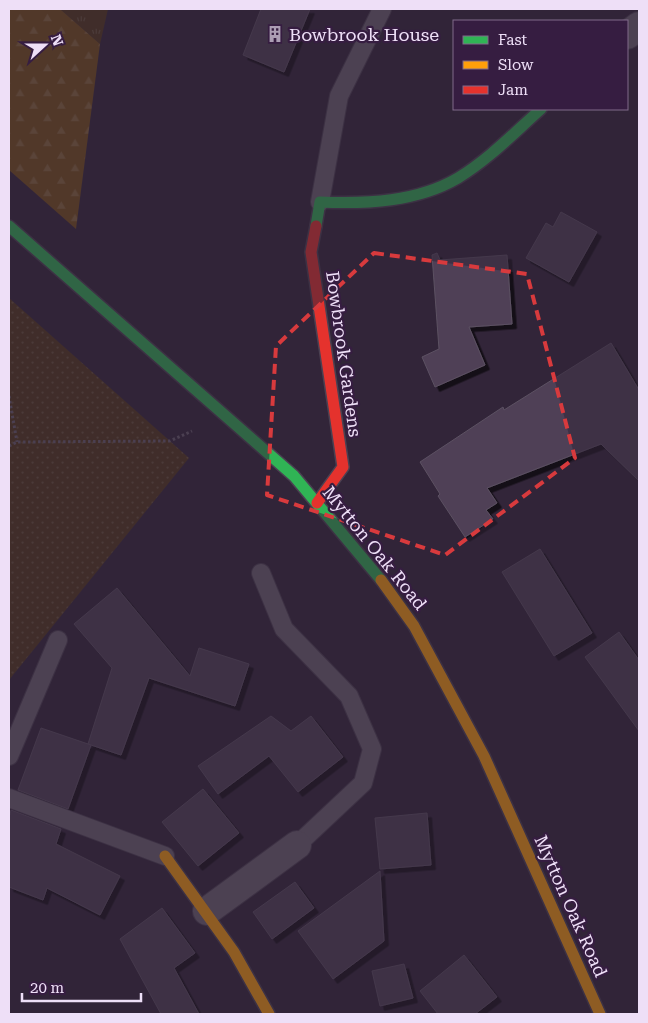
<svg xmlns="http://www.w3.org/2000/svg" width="648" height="1023" font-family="'Roboto Serif',serif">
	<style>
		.grass { fill: url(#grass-tufts) }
		.forest { fill: url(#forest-firs) }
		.park { fill: url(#park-dots) }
		.building { fill: #4f4057; stroke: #5c5162; filter: url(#shadow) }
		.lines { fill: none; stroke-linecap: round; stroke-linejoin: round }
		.lane-casing { stroke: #4b4152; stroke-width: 20 }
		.street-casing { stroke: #4b4152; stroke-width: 30 }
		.fast-casing { stroke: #4b4152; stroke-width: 14 }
		.slow-casing { stroke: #4b4152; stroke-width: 14 }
		.jam-casing { stroke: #4b4152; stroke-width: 14 }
		.path { stroke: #6a616f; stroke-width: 3; stroke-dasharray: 2.5 2.5; stroke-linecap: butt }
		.lane { stroke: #6d6471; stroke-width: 18 }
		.street { stroke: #6d6471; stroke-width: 28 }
		.fast { stroke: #30b455; stroke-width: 11 }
		.slow { stroke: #ff9f0a; stroke-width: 11 }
		.jam { stroke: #e5322d; stroke-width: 11 }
		.marked { fill: none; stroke: #d83a3d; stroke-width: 4; stroke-dasharray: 10 6; stroke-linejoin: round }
		.labels { text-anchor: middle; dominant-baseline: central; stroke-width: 4.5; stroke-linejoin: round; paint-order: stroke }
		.poi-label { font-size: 18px; fill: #eedff7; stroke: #361d41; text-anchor: start }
		.street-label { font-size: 18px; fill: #eedff7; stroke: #361d41 }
	</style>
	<defs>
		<pattern id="grass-tufts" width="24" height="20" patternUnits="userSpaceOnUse" patternTransform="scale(1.25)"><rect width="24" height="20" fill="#523919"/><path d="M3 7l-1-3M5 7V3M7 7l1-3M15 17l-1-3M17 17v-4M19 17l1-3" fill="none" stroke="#6b553b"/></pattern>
		<pattern id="forest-firs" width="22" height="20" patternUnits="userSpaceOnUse" patternTransform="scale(1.25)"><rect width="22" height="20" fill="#785118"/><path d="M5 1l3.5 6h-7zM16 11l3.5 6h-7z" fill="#8c6a3a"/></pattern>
		<pattern id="park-dots" width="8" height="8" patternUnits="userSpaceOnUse" patternTransform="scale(1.25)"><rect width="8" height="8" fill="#523919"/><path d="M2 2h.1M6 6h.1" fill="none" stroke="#6b553b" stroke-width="1.8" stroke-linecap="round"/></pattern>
		<filter id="shadow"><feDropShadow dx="4.5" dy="4.5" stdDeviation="0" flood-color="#0009"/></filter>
	</defs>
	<rect width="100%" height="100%" fill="#322539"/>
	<path class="grass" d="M60 9H108L100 44Z"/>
	<path class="forest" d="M9 9H60L100 44 76 229 9 170Z"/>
	<path class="park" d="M9 298 189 458 9 680Z"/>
	<g class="building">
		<path d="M261 9H310L284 72 243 55Z"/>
		<path d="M561 212 597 232 569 282 526 258 546 223 553 227Z"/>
		<path d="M437 253 440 260 507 255 512 324 469 327 485 365 435 387 422 357 439 349 432 255Z"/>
		<path d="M611 343 639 390V481L601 444 487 488 497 503 486 510 493 519 465 537 438 496 440 494 420 462 503 407 504 410Z"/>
		<path d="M540 549 592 633 554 656 502 572Z"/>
		<path d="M117 588 190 676 199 648 249 664 235 706 149 678 121 755 88 744 112 668 74 624Z"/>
		<path d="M619 632 639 660V731L585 657Z"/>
		<path d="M271 716 291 731 311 716 343 757 298 792 269 756 218 794 198 766Z"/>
		<path d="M41 728 91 745 68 809 18 790Z"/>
		<path d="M203 789 239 833 198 866 162 822Z"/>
		<path d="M11 810 61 829 56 844 120 876 100 915 47 888 43 900 9 887V818Z"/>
		<path d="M427 813 431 865 380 869 375 818Z"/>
		<path d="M380 871 384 941 333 979 298 931Z"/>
		<path d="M295 882 314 908 272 939 253 912Z"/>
		<path d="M162 908 195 953 174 968 199 1014H161L120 939Z"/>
		<path d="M464 955 497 997 475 1014H438L420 991Z"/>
		<path d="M404 964 413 998 380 1006 372 971Z"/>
	</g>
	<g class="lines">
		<g class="lane-casing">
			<g id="lane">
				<path d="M320 202 339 96 382 9"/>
				<path d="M261 573 284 629 349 696 372 749 363 783 297 845"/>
				<path d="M9 756 58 640"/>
				<path d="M9 798 165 856"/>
			</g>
		</g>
		<g class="street-casing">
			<g id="street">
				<path d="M627 35 639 26"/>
				<path d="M207 911 297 845"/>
			</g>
		</g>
		<g class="fast-casing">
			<g id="fast">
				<path d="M9 226 294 476 381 580"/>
				<path d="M316 226 320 202C367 204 417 202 458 178 489 159 514 133 541 109"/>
			</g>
		</g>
		<g class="slow-casing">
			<g id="slow">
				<path d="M381 580 414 626 484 756 600 1014"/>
				<path d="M165 856 234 952 269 1014"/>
			</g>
		</g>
		<g class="jam-casing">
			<path id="jam" d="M316 226 311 252 343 467 317 503"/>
		</g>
		<g class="path">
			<path d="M9 396 17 442"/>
			<path d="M9 446 17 442 170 441 192 431"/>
		</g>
		<use href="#lane" class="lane"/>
		<use href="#street" class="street"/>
		<use href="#fast" class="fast"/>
		<use href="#slow" class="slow"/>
		<use href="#jam" class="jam"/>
	</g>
	<path d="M0 0H648V1023H0ZM374 253 527 274 575 458 445 555 267 495 276 346Z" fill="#322539" fill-opacity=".55" fill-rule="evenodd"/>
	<path class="marked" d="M374 253 527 274 575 458 445 555 267 495 276 346Z"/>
	<defs>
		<g id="building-bare" transform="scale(1.35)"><path d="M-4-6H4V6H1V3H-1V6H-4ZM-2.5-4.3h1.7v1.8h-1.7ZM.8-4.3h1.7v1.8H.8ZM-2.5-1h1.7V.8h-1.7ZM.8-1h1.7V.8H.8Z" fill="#ac9eb4" stroke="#361d41" stroke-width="2.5" paint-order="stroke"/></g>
	</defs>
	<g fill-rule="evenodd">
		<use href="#building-bare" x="275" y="34"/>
	</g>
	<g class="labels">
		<g class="poi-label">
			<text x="289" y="34">Bowbrook House</text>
		</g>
		<g class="street-label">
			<text transform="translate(344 354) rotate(82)">Bowbrook Gardens</text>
			<text transform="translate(375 548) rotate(51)">Mytton Oak Road</text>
			<text transform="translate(571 906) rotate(66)">Mytton Oak Road</text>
		</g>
	</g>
	<rect width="648" height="1023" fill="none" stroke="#eedff7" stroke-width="20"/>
	<rect x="453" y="20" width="175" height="90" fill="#361d41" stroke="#806b8a"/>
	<rect x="463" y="36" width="25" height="8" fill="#30b455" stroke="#806b8a"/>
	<text x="498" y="45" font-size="15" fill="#eedff7">Fast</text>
	<rect x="463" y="61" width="25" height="8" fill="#ff9f0a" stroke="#806b8a"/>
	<text x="498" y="70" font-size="15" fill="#eedff7">Slow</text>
	<rect x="463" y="86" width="25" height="8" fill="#e5322d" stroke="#806b8a"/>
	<text x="498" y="95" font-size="15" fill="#eedff7">Jam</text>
	<g transform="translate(45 45) rotate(69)" stroke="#361d41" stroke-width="4" paint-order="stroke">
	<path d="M0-4L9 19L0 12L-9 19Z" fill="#eedff7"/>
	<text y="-8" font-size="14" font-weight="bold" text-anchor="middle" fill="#eedff7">N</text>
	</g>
	<path d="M22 993v8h119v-8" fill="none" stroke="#eedff7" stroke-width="2.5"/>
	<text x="30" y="993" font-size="15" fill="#eedff7" stroke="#361d41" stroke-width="4" paint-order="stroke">20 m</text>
</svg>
